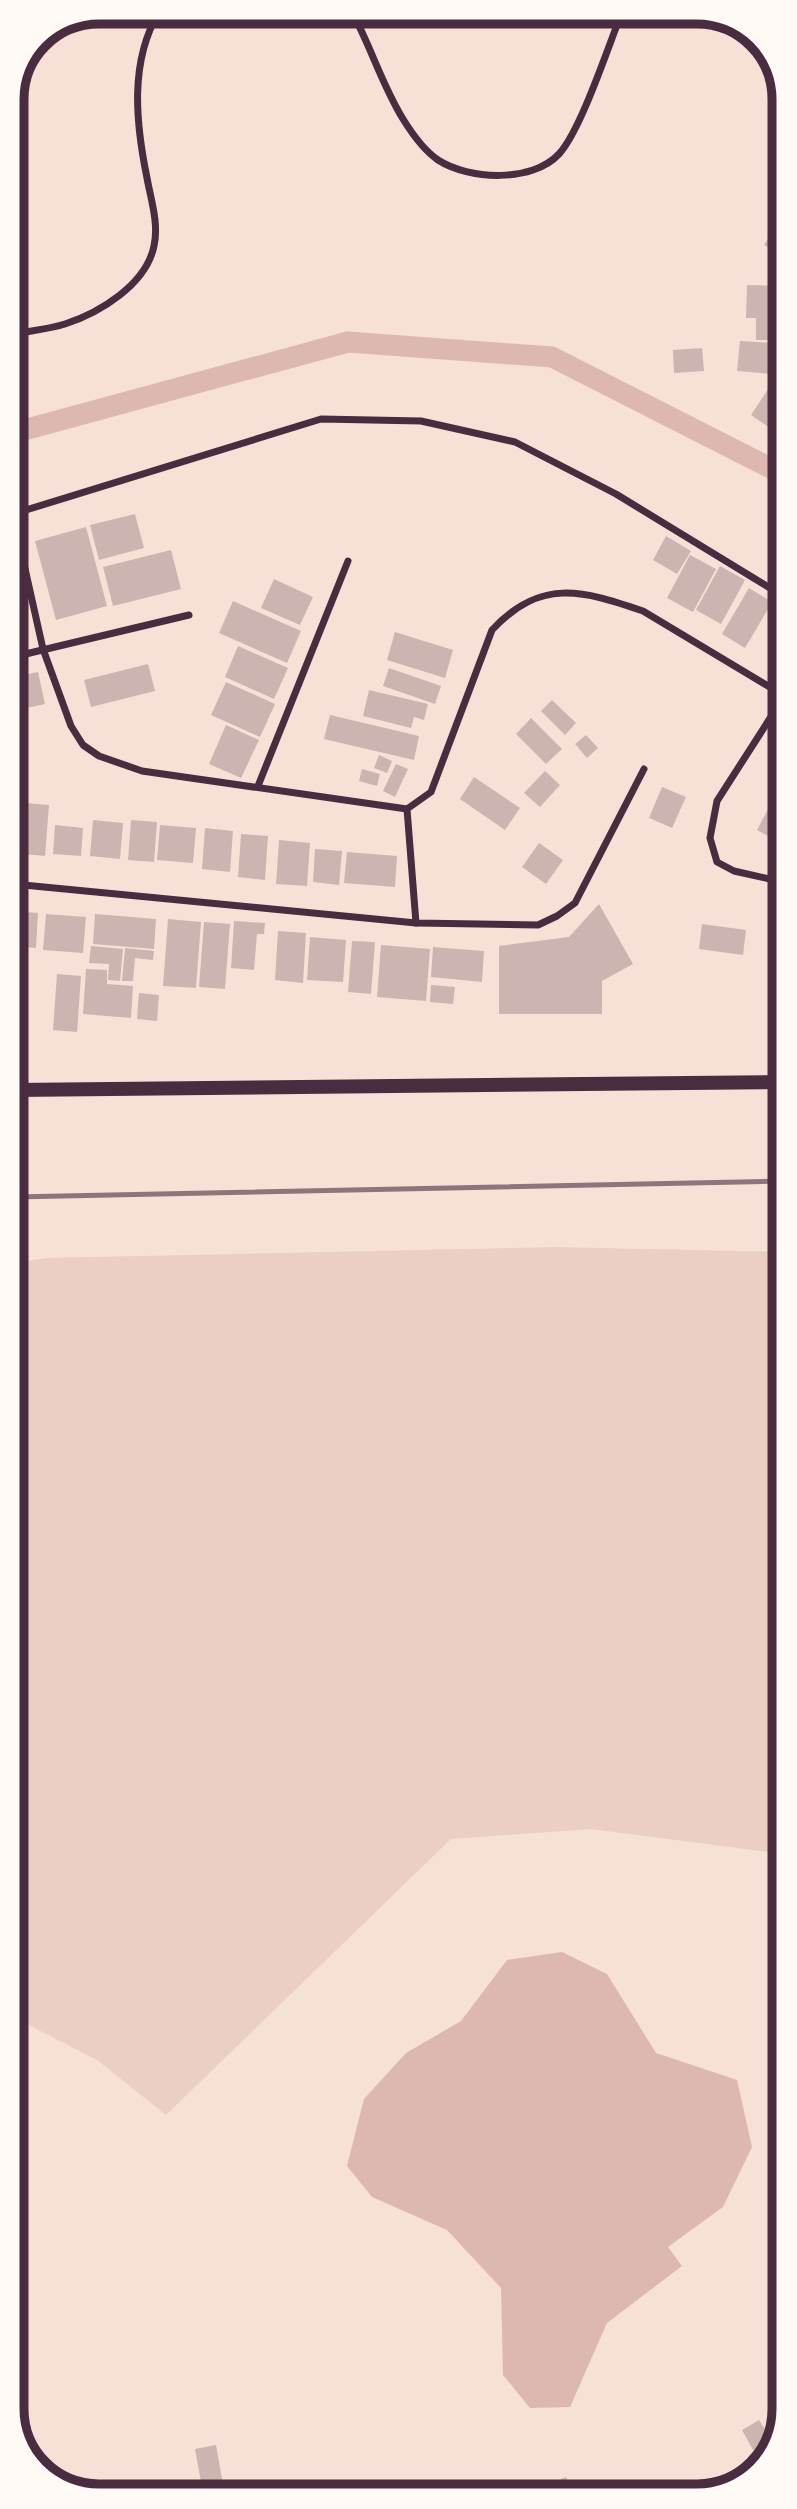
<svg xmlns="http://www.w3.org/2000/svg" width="797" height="2509" font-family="'Crimson Pro',serif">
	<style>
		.green { fill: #ebcfc5 }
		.water { fill: #dcb8b0 }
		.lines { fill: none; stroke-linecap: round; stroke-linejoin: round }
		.canal { stroke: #dcb8b0; stroke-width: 21 }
		.building { fill: #ccb4b1 }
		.minor { stroke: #4a2c40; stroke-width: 7 }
		.primary { stroke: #4a2c40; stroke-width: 14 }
		.rail { stroke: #8f747c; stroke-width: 5 }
		.rim { fill: none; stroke: #4a2c40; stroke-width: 9 }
	</style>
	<rect width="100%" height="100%" fill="#f7e1d7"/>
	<path class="green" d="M557 1247 783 1252 784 1854 591 1829 451 1839 166 2115 97 2060 15 2018 14 1263 46 1258Z"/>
	<path class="water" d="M562 1952 607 1974 656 2053 737 2080 752 2147 723 2207 668 2247 682 2266 607 2323 570 2407 530 2408 503 2375 501 2288 447 2230 372 2197 347 2166 364 2099 406 2053 461 2021 507 1960Z"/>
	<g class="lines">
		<path class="canal" d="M13 433 348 342 552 357 782 474"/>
	</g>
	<g class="building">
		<path d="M778 222 782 224V255L764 245Z"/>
		<path d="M747 285 776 286 775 340H756V318H746Z"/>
		<path d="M740 341 774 343 772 374 737 371Z"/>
		<path d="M702 348 704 371 674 373 673 350Z"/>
		<path d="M770 386 782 395V436L751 415Z"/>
		<path d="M135 514 144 548 99 560 90 525Z"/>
		<path d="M86 527 107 606 56 620 35 541Z"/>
		<path d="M666 536 691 551 677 574 653 560Z"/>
		<path d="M171 550 181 589 113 606 103 567Z"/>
		<path d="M690 555 716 569 693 612 667 598Z"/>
		<path d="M720 566 745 580 721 624 696 610Z"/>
		<path d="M274 579 313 597 300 625 261 608Z"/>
		<path d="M749 588 772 602 745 648 722 634Z"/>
		<path d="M233 601 301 631 287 663 219 633Z"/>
		<path d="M395 632 453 650 445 678 387 660Z"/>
		<path d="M238 646 288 668 274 699 225 677Z"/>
		<path d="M148 664 155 691 91 707 84 680Z"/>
		<path d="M389 668 441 686 435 704 383 686Z"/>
		<path d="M38 672 45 704 13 711V677Z"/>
		<path d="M226 682 275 704 260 737 211 715Z"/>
		<path d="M369 690 428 704 424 720 414 717 411 728 363 716Z"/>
		<path d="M552 700 576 723 565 735 541 711Z"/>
		<path d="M330 715 419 736 414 760 324 739Z"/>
		<path d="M531 718 562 749 546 764 516 734Z"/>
		<path d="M226 725 259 740 241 778 209 764Z"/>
		<path d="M586 735 598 748 587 758 575 744Z"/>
		<path d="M379 755 392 761 387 773 374 768Z"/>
		<path d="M396 764 408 769 395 797 383 791Z"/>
		<path d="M362 769 380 774 377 786 359 781Z"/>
		<path d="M545 771 560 785 540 807 524 793Z"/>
		<path d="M474 777 520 808 505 830 460 799Z"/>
		<path d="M783 781V844L757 830Z"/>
		<path d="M662 787 686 797 672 828 649 818Z"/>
		<path d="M14 802 49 805 45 856 13 853Z"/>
		<path d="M93 820 123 823 120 859 90 856Z"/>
		<path d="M131 820 157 822 154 862 128 860Z"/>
		<path d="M55 825 83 828 81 856 53 854Z"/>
		<path d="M160 825 196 828 193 863 157 860Z"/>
		<path d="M205 828 233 831 230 872 202 869Z"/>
		<path d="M241 834 268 836 265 880 238 877Z"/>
		<path d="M279 840 310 843 307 886 276 884Z"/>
		<path d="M539 843 563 860 546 884 522 867Z"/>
		<path d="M315 849 342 851 339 885 313 882Z"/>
		<path d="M347 852 397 856 395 887 344 883Z"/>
		<path d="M599 904 633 964 602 981V1014H499V946L569 937Z"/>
		<path d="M13 911 38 913 36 948 13 946V937L16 936H13Z"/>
		<path d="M46 914 86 917 83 953 43 950Z"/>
		<path d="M95 914 156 919 154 949 93 944Z"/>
		<path d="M771 914 783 915V963H770Z"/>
		<path d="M168 919 201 922 196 988 163 986Z"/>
		<path d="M234 921 265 923 264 934H257L254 970 231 968Z"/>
		<path d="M204 922 230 924 225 989 199 987Z"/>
		<path d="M702 924 746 930 743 955 699 949Z"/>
		<path d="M278 931 306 933 303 983 275 980Z"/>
		<path d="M310 937 346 940 343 982 307 980Z"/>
		<path d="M352 941 375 942 371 994 348 992Z"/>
		<path d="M381 945 430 949 426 1001 377 997Z"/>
		<path d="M91 946 123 949 120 981 108 980 109 964 89 963Z"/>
		<path d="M433 947 484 951 482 982 431 977Z"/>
		<path d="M125 948 154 951 153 960 135 958 133 981H122Z"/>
		<path d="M86 969 107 970V984L133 986 131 1018 83 1014Z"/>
		<path d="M13 974 27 975 25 1010 13 1009Z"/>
		<path d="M57 974 81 976 77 1032 53 1030Z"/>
		<path d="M431 985 455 987 453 1004 430 1002Z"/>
		<path d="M139 993 159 995 157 1021 137 1019Z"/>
		<path d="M759 2420 771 2439 753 2450 742 2430Z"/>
		<path d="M216 2445 223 2484 202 2487 195 2449Z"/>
		<path d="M566 2477 574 2494 561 2495 560 2491 548 2495 544 2487Z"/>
		<path d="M625 2486 660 2493V2494H624Z"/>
	</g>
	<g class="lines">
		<g class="minor">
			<path d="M352 12C371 47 382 85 403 119 411 132 425 151 438 160 469 180 532 183 559 154 581 130 608 47 622 12"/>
			<path d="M12 129 17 128"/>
			<path d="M13 334C30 331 49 329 65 324 99 313 146 285 154 246 159 224 151 200 147 178 136 124 129 62 159 12"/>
			<path d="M13 514 321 419 421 421 515 442 616 494 783 596"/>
			<path d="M13 515 43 649 71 726 83 745 99 756 142 771 407 809"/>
			<path d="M13 657 189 615"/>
			<path d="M783 698 717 801 710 838 717 862 734 871 783 882"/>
			<path d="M258 786 348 561"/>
			<path d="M13 884 416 923 538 925 557 916 575 903 644 769"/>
			<path d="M416 923 407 809 431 792 492 630C540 578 582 590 643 611L783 695"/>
		</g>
		<path class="primary" d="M14 1090 783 1082"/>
		<path class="rail" d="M14 1197 783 1181"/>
	</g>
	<path d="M0 0H797V2509H0ZM99 24H697A75 75 0 0 1 772 99V2409A75 75 0 0 1 697 2484H99A75 75 0 0 1 24 2409V99A75 75 0 0 1 99 24Z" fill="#fffaf5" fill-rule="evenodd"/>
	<path class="rim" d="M99 24H697A75 75 0 0 1 772 99V2409A75 75 0 0 1 697 2484H99A75 75 0 0 1 24 2409V99A75 75 0 0 1 99 24Z"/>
</svg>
